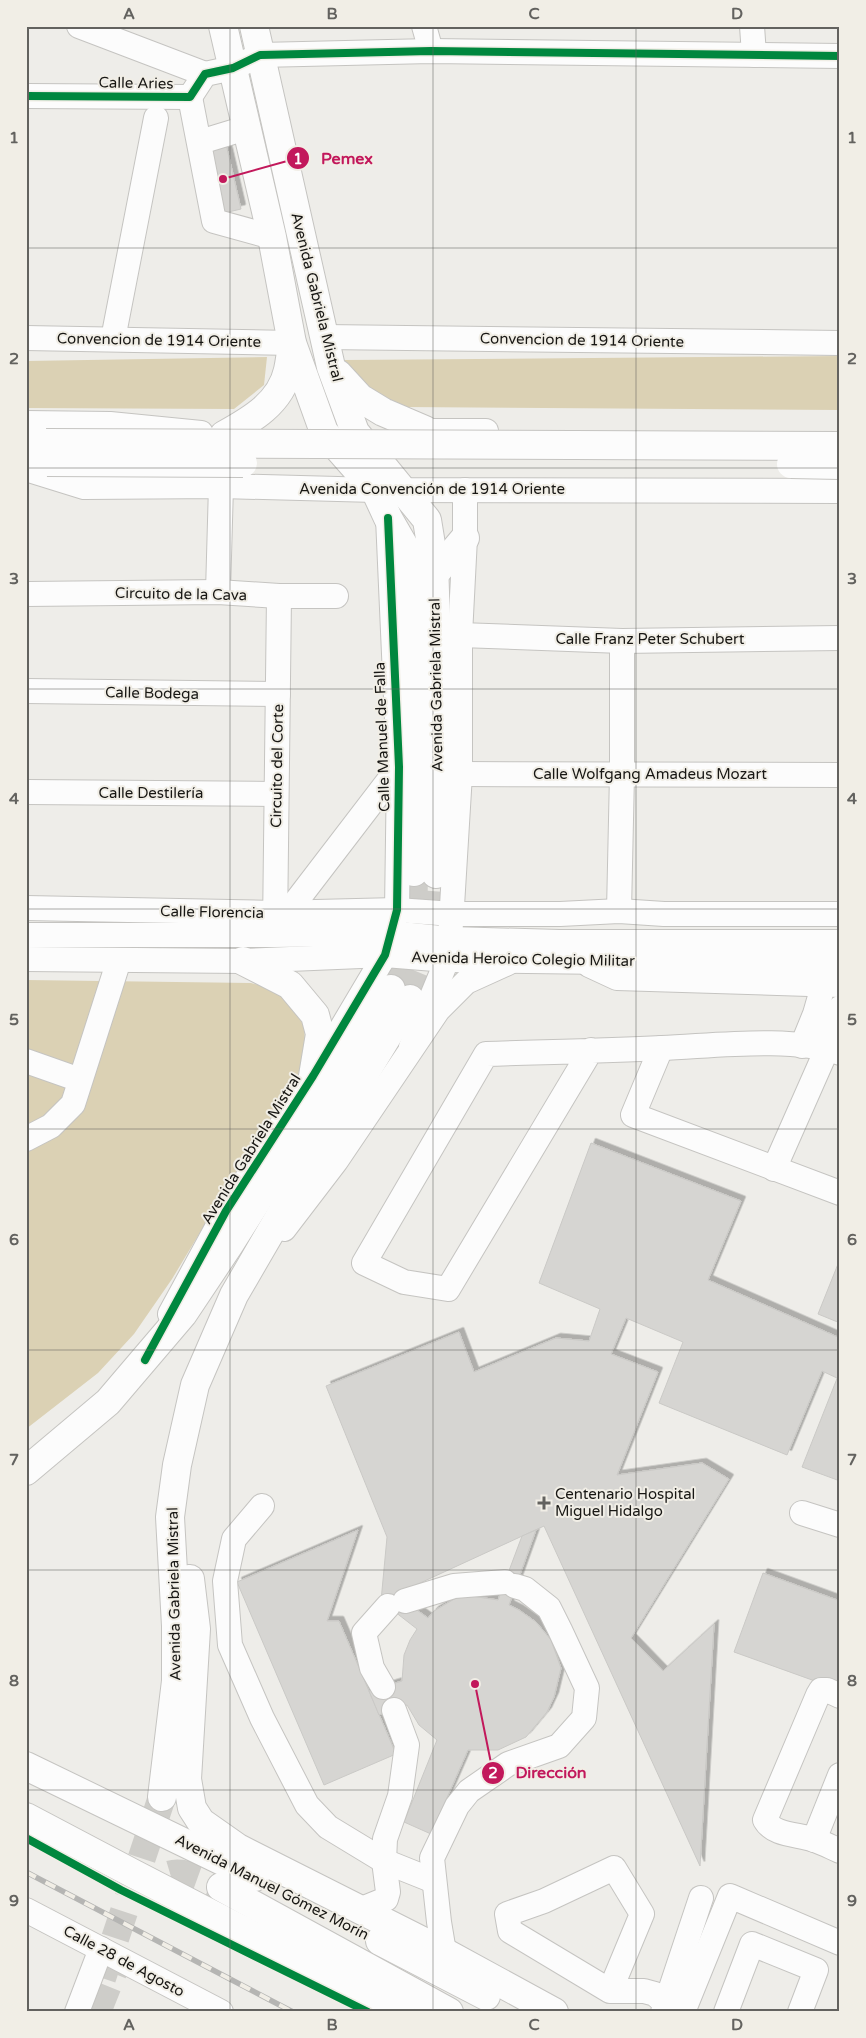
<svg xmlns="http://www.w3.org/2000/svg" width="866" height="2038" font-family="'Varela Round',sans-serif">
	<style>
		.green { fill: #dbd1b4 }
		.building { fill: #d6d5d2; stroke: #cac9c6; filter: url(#shadow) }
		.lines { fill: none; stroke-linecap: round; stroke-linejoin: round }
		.major-tunnel { stroke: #cecdc9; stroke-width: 28; stroke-dasharray: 28 14; stroke-linecap: butt }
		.minor-casing { stroke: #c5c4c1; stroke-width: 26 }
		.major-casing { stroke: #c5c4c1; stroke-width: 30 }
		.minor { stroke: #fcfcfc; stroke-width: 24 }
		.major { stroke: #fcfcfc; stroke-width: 28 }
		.rail-casing { stroke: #b5b5b3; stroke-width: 5.5 }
		.rail { stroke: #f1eee6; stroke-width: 4; stroke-dasharray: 11; stroke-linecap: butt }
		.major-bridge-casing { stroke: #c5c4c1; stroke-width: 30; stroke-linecap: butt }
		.major-bridge { stroke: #fcfcfc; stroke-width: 28 }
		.cycleway-casing { stroke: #f1eee6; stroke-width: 11 }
		.cycleway { stroke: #00873e; stroke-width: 8 }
		.grid { fill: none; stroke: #63625f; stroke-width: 1; stroke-opacity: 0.55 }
		.poi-dot { fill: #63625f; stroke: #f1eee6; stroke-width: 2 }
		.labels { text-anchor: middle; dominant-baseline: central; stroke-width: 4; stroke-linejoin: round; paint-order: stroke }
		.street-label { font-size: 15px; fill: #181714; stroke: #f1eee6 }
		.poi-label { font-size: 15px; fill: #181714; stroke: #f1eee6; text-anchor: start }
		.leader { fill: none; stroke: #c2185b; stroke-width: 2 }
		.callout-dot { fill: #c2185b; stroke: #f1eee6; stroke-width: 2 }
		.mark-label { font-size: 15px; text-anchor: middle; font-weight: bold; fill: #fff }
		.callout-label { font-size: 16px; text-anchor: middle; font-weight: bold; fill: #c2185b; stroke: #f1eee6; stroke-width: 4; stroke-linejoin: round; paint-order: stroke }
		.neatline { fill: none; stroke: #63625f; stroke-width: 2 }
		.grid-label { font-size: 16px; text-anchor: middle; font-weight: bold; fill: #63625f }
	</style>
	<defs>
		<filter id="shadow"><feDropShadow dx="4.5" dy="-4.5" stdDeviation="0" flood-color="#0004"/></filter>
	</defs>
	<rect width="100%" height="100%" fill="#eeede9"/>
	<g class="green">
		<path d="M840 356V410L402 407 366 388 344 360Z"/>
		<path d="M267 357 264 385 234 409 26 408V361Z"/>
		<path d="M26 980 251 983 276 990 293 1007 304 1026 306 1052 298 1075 249 1151 172 1279 134 1334 98 1373 26 1429Z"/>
	</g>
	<g class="building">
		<path d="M226 144 241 209 220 214 205 149Z"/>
		<path d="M591 1143 741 1201 708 1280 840 1338V1371L837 1378 822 1371 787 1455 659 1403 683 1342 626 1318 611 1354 658 1372 617 1475 702 1463 729 1479 631 1638 663 1671 714 1624 700 1866 544 1526 381 1601 387 1537 326 1386 459 1332 474 1372 556 1338 589 1341 600 1309 539 1283Z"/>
		<path d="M840 1259V1323L818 1314Z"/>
		<path d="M840 1371V1481L802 1467Z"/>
		<path d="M358 1530 327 1621H339L396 1754 324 1785 237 1582Z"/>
		<path d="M536 1530 509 1605 519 1610 536 1622 551 1640 561 1668 554 1697 547 1712 526 1737 498 1750H468L431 1834 404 1822 437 1740 419 1725 407 1705 379 1715 369 1691 402 1681 404 1655 410 1640 417 1629 381 1601 396 1595 428 1618 434 1611 456 1598 471 1596 498 1600 522 1536Z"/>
		<path d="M763 1573 840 1601V1690L734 1652Z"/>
	</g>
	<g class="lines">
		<g class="major-tunnel">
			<path d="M391 989 413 932 414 872"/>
			<path d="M410 999 431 948 436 874"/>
			<path d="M143 1905C166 1860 182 1872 221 1887"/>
			<path d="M102 1978 162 1797"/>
			<path d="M97 2012 117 1962"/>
		</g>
		<g class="minor-casing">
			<g id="minor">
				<path d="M79 26 205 74"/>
				<path d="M424 26 431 51"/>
				<path d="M752 26 754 55"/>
				<path d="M26 96 190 97 205 74 233 68 260 55 431 51 840 56"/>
				<path d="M190 97 214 221 272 237"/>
				<path d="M200 142 246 128"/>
				<path d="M324 337 840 343"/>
				<path d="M26 338 292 343"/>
				<path d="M113 339 156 118"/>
				<path d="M26 423 110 424 201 433"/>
				<path d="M407 431H486"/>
				<path d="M26 469 84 487 221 486 375 490 840 491"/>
				<path d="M218 592 221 486"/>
				<path d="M26 594 218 592 279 596H336"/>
				<path d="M460 635 622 641 840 638"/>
				<path d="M26 691 278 694"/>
				<path d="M460 774 840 775"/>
				<path d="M26 792 275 794"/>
				<path d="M26 908 275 913 397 910 453 914H560L619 911 664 914H840"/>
				<path d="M619 911 622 774V641"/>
				<path d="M288 912 399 767"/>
				<path d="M275 929 279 596"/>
				<path d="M26 935H274L391 933 450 939 559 942H840"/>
				<path d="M26 959 243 961 385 955 447 960 840 965"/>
				<path d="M589 965 617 978 840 985"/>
				<path d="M802 1046 815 1014 823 986"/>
				<path d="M411 1047 447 960 450 939 460 774V635L465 538V490"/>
				<path d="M661 1048 633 1115 840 1193"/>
				<path d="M591 1050 448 1289 404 1282 364 1263 486 1054C545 1052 603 1051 662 1048 714 1046 790 1036 840 1053"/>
				<path d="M26 1061 80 1080"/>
				<path d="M26 1139 51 1126 73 1104 119 960"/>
				<path d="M774 1169 827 1049 840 1008"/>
				<path d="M284 1229 336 1161 438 1010 466 982 508 963"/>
				<path d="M170 1314 226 1211 313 1076 385 955 397 910 399 767 388 518"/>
				<path d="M262 1506 234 1539 225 1581 230 1645 262 1718 307 1805 328 1827 384 1861 434 1881"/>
				<path d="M802 1513 840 1525"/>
				<path d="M405 1601 454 1586 505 1582"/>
				<path d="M383 1687 372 1668 364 1633 388 1606"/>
				<path d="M840 1696 827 1690H821L818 1695 765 1820C774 1836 799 1834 815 1840 823 1843 831 1847 840 1851"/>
				<path d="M814 1840 840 1775"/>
				<path d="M26 1910 221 2012"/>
				<path d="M359 1910 386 1899 388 1892 384 1861 385 1839 400 1796 407 1745 394 1710"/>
				<path d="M444 1952 439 1922 432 1858 457 1806 469 1791 508 1764 559 1746 584 1718 587 1688 560 1630 549 1608 525 1589 515 1586"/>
				<path d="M610 1991 642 1914 614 1868 544 1901 507 1914 510 1931 610 1991H644L655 1994 666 2004"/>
				<path d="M77 2012 101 1949"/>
				<path d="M663 2012 701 1898"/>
				<path d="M683 2012 730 1896 840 1943"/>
				<path d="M726 2012 752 1944 816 1970 800 2012"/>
			</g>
		</g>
		<g class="major-casing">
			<g id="major">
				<path d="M223 26 272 237 292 343 324 432 375 490 388 518 407 551 414 600V872"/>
				<path d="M254 26 331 367 355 432 427 520 434 563 438 681 436 874"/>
				<path d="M338 374 360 398 383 412 425 430"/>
				<path d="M224 435C251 420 281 403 288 370 290 361 291 352 292 343"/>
				<path d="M26 442 46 443"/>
				<path d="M26 464 47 462"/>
				<path d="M433 576 465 538"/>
				<path d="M243 961 290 985 315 1015 320 1034 313 1076"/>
				<path d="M26 1471 108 1402 183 1314 229 1245 391 989"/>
				<path d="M190 1579 196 1629 187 1779 192 1808 201 1822 238 1848 444 1952 554 2012"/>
				<path d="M26 1766 255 1877"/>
				<path d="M162 1797 176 1681V1626L170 1517 177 1465 195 1385 234 1295 320 1147 410 999"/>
				<path d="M26 1817 134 1874 401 2012"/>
				<path d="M221 1887 449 2012"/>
				<path d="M380 1941 486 1996"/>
			</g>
		</g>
		<use href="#minor" class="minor"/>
		<use href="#major" class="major"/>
		<g class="rail-casing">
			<path id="rail" d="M26 1872 293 2012"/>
		</g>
		<use href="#rail" class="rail"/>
		<g class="major-bridge-casing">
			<g id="major-bridge">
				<path d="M46 443 840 446"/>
				<path d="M47 462 243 463"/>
				<path d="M791 464 840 465"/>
			</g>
		</g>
		<use href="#major-bridge" class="major-bridge"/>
		<g class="cycleway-casing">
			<g id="cycleway">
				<path d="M26 96 190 97 205 74 233 68 260 55 431 51 840 56"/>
				<path d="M145 1360 226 1211 313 1076 385 955 397 910 399 767 388 518"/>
				<path d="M26 1838 121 1890 368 2012"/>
			</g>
		</g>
		<use href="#cycleway" class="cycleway"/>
	</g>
	<path class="grid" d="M230 26V2012M433 26V2012M636 26V2012M26 248H840M26 468H840M26 689H840M26 909H840M26 1129H840M26 1350H840M26 1570H840M26 1790H840"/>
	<path class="poi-dot" d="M541.5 1495.5h5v5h5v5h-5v5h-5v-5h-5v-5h5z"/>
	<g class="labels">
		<g class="street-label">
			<text transform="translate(136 83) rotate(1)">Calle Aries</text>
			<text transform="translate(317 297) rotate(76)">Avenida Gabriela Mistral</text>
			<text transform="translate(159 340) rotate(1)">Convencion de 1914 Oriente</text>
			<text transform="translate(582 340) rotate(1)">Convencion de 1914 Oriente</text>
			<text x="432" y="489">Avenida Convención de 1914 Oriente</text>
			<text transform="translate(181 594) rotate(1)">Circuito de la Cava</text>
			<text x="650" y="639">Calle Franz Peter Schubert</text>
			<text transform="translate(436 685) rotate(-91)">Avenida Gabriela Mistral</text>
			<text transform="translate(152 693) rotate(1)">Calle Bodega</text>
			<text transform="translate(382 737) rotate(-92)">Calle Manuel de Falla</text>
			<text transform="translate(277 766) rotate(-89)">Circuito del Corte</text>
			<text x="650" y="774">Calle Wolfgang Amadeus Mozart</text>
			<text x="151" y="793">Calle Destilería</text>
			<text transform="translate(212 912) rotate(1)">Calle Florencia</text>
			<text transform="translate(523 959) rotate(1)">Avenida Heroico Colegio Militar</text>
			<text transform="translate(251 1149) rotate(-58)">Avenida Gabriela Mistral</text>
			<text transform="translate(174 1594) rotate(-91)">Avenida Gabriela Mistral</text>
			<text transform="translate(272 1887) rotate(27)">Avenida Manuel Gómez Morín</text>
			<text transform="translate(124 1961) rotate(28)">Calle 28 de Agosto</text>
		</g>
		<g class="poi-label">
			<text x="555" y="1494">Centenario Hospital<tspan x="555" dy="17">Miguel Hidalgo</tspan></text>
		</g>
	</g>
	<path class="leader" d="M223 179L298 158M475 1684L493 1773"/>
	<g class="callout-dot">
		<circle cx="223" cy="179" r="5"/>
		<circle cx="475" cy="1684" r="5"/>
		<circle cx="298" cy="158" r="12"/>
		<circle cx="493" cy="1773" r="12"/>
	</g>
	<g class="mark-label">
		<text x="298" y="164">1</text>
		<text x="493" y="1778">2</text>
	</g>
	<g class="callout-label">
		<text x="347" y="164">Pemex</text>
		<text x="551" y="1778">Dirección</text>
	</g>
	<rect width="866" height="2038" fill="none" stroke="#f1eee6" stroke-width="55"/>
	<rect x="28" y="28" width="810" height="1982" class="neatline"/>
	<g class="grid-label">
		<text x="129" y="19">A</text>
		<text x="332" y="19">B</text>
		<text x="534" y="19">C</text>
		<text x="737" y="19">D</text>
		<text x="14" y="143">1</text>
		<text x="852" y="143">1</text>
		<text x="14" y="364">2</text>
		<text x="852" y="364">2</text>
		<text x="14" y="584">3</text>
		<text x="852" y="584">3</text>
		<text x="14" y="804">4</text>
		<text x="852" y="804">4</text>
		<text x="14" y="1025">5</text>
		<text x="852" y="1025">5</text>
		<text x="14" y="1245">6</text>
		<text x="852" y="1245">6</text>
		<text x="14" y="1465">7</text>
		<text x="852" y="1465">7</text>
		<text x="14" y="1686">8</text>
		<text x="852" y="1686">8</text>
		<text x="14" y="1906">9</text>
		<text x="852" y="1906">9</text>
		<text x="129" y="2030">A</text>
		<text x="332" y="2030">B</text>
		<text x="534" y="2030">C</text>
		<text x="737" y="2030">D</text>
	</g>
</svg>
